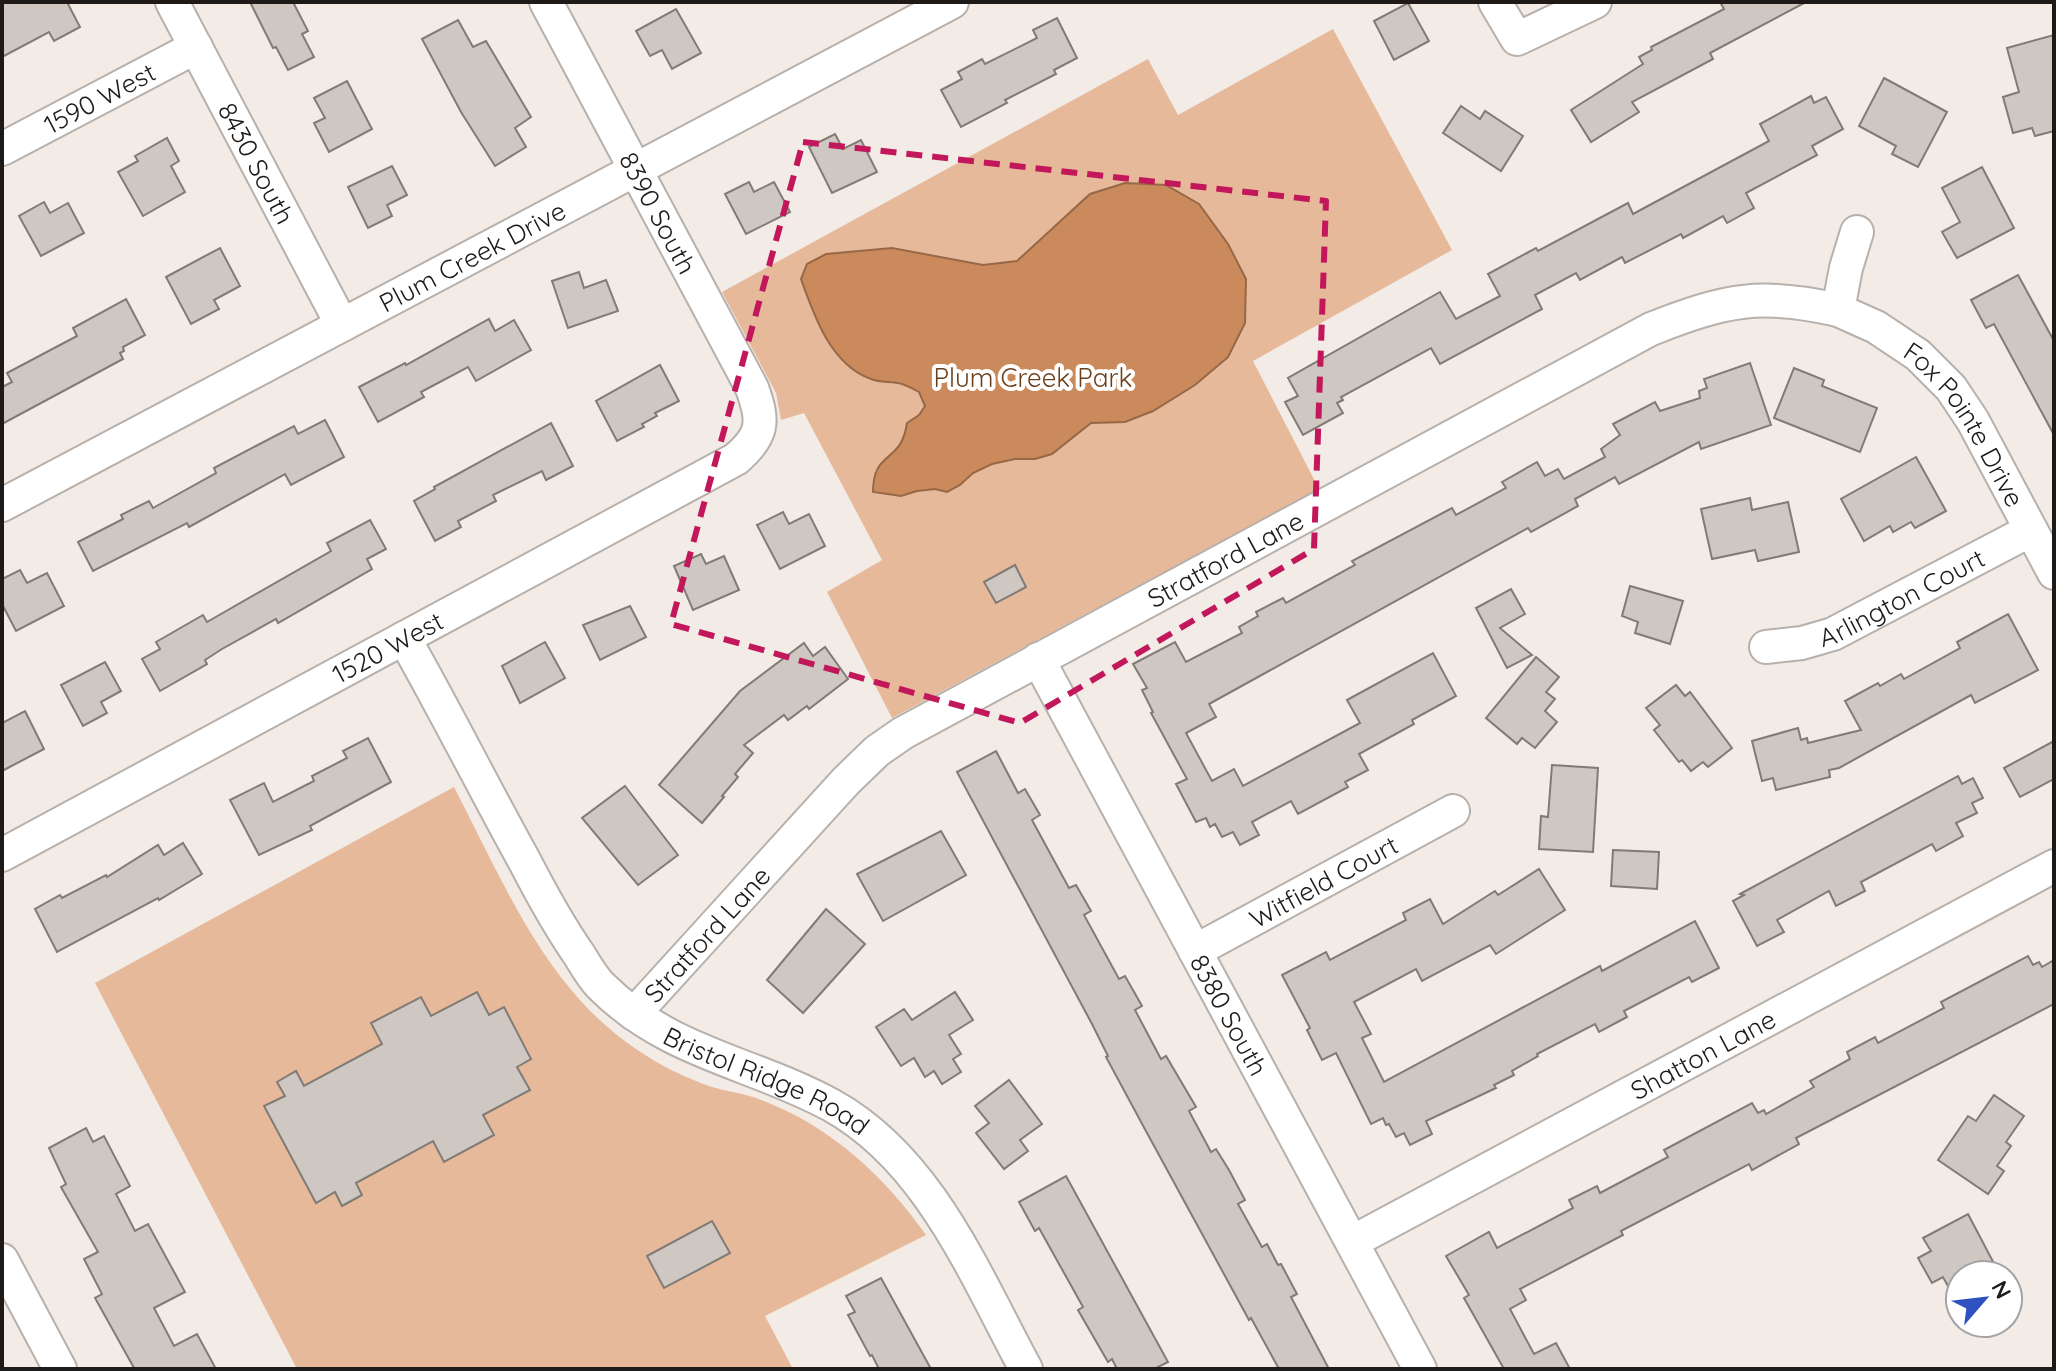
<svg xmlns="http://www.w3.org/2000/svg" width="2056" height="1371" font-family="Quicksand,sans-serif">
	<style>
		.green { fill: #e6b99b }
		.water { fill: #cb8a5b; stroke: #976847; stroke-width: 2 }
		.building { fill: #cfc7c2; stroke: #817b76; stroke-width: 2 }
		.lines { fill: none; stroke-linecap: round; stroke-linejoin: round }
		.street-casing { stroke: #b7b0ab; stroke-width: 36 }
		.street { stroke: #fff; stroke-width: 32 }
		.marked { fill: none; stroke: #c2185b; stroke-width: 6; stroke-dasharray: 16 10; stroke-linejoin: round }
		.labels { text-anchor: middle; dominant-baseline: central; stroke-width: 8; stroke-linejoin: round; paint-order: stroke }
		.street-label { font-size: 26px; fill: #1d1a18; stroke: #fff }
		.park-label { font-size: 26px; fill: #6b3f1c; stroke: #fff }
	</style>
	<rect width="100%" height="100%" fill="#f3ebe6"/>
	<g class="green">
		<path d="M1333 29 1452 250 1253 361 1319 489 892 718 827 592 882 560 804 413 781 420 776 393 722 292 1148 59 1178 115Z"/>
		<path d="M454 787C503 881 545 988 636 1049 659 1065 686 1078 712 1087 726 1091 740 1093 753 1097 826 1122 883 1174 926 1235L765 1316 793 1369H297L95 983Z"/>
	</g>
	<path class="water" d="M1125 183 1166 185 1199 204 1228 244 1246 279 1245 323 1228 357 1195 385 1153 411 1125 422 1091 423 1052 454 1035 459H1015L992 464 973 473 960 485 947 492 935 489 917 491 901 496 873 492C873 449 901 465 907 423L919 415 925 406 919 392C914 389 908 386 902 384 892 381 881 383 871 379 831 365 814 316 801 279L807 264 826 254 892 248 983 265 1017 261 1090 194Z"/>
	<g class="building">
		<path d="M2 2H67L80 27 54 41 49 32 2 57Z"/>
		<path d="M250 2H293L308 31 302 34 314 57 288 70 276 47 273 48Z"/>
		<path d="M1720 2H1806L1710 53 1713 59 1632 102 1639 112 1591 142 1571 110 1643 64 1639 57 1652 50 1651 47 1724 9Z"/>
		<path d="M1408 3 1429 41 1394 60 1374 21Z"/>
		<path d="M676 9 701 53 672 69 662 50 650 56 636 31Z"/>
		<path d="M1057 18 1077 58 1054 70 1056 74 1005 100 1007 103 961 127 941 90 962 79 958 72 982 59 985 64 1037 38 1033 30Z"/>
		<path d="M458 20 473 47 486 41 531 117 515 128 526 147 495 166 461 112 422 39Z"/>
		<path d="M2054 35V131L2035 136 2032 128 2013 133 2003 97 2019 92 2007 48Z"/>
		<path d="M1884 78 1947 112 1918 167 1892 154 1896 146 1859 126Z"/>
		<path d="M347 81 372 129 329 152 314 123 325 118 314 98Z"/>
		<path d="M1811 96 1814 103 1826 97 1843 129 1812 146 1817 155 1746 193 1754 208 1727 223 1723 216 1683 238 1681 234 1625 263 1622 257 1580 280 1576 273 1535 295 1542 309 1440 364 1431 348 1341 397 1343 400 1337 403 1343 413 1303 435 1285 402 1298 396 1288 378 1440 292 1456 319 1500 296 1488 274 1536 248 1538 251 1628 203 1633 214 1769 141 1760 124Z"/>
		<path d="M1461 106 1480 119 1485 111 1523 136 1501 171 1443 133Z"/>
		<path d="M835 134 843 149 861 140 877 172 832 193 809 147Z"/>
		<path d="M167 138 179 161 171 166 185 192 143 216 118 172 138 161 135 156Z"/>
		<path d="M392 166 407 195 387 205 392 216 368 228 348 187Z"/>
		<path d="M1982 167 2014 228 1957 258 1942 232 1960 222 1942 188Z"/>
		<path d="M749 182 754 192 774 182 790 212 746 234 725 194Z"/>
		<path d="M44 202 50 213 68 203 84 233 41 256 19 216Z"/>
		<path d="M220 248 240 286 214 300 219 309 191 324 166 277Z"/>
		<path d="M579 272 584 288 606 280 618 311 568 328 552 281Z"/>
		<path d="M2018 275 2054 341V435L1994 324 1986 328 1971 300Z"/>
		<path d="M126 299 145 335 123 347 124 351 120 353 123 359 2 424V387L12 382 7 373 77 336 73 328Z"/>
		<path d="M489 319 495 331 514 320 531 350 476 381 468 367 421 392 424 397 378 422 359 387 405 363 406 365Z"/>
		<path d="M1750 363 1771 425 1701 449 1699 442 1619 484 1615 477 1575 499 1578 506 1531 532 1528 528 1209 704 1216 717 1186 733 1212 781 1234 769 1243 786 1360 723 1347 700 1433 653 1456 696 1412 720 1414 724 1359 754 1368 770 1345 782 1348 787 1298 814 1291 801 1252 822 1259 835 1240 845 1233 832 1222 837 1215 824 1210 827 1206 818 1196 822 1176 784 1187 779 1151 713 1153 712 1142 690 1147 688 1133 664 1175 642 1186 662 1242 633 1239 627 1258 616 1256 612 1283 598 1286 603 1355 565 1352 561 1452 508 1456 515 1506 488 1502 482 1537 462 1545 476 1558 469 1564 479 1605 457 1601 449 1620 435 1613 424 1655 402 1660 411 1700 398 1699 391 1707 388 1704 379Z"/>
		<path d="M660 365 679 401 655 413 657 416 642 424 644 427 617 441 596 401Z"/>
		<path d="M1794 368 1824 380 1822 386 1877 408 1860 452 1774 418Z"/>
		<path d="M325 420 344 457 291 485 285 474 189 527 187 523 93 571 78 542 123 519 121 515 149 501 153 508 216 473 214 468 294 426 298 434Z"/>
		<path d="M551 423 573 466 546 480 542 471 493 495 496 501 458 521 461 527 435 541 414 501 435 489 434 487Z"/>
		<path d="M1916 457 1946 511 1915 528 1911 522 1893 532 1890 526 1864 541 1841 499Z"/>
		<path d="M1750 498 1752 510 1788 502 1799 552 1758 561 1755 550 1712 559 1701 509Z"/>
		<path d="M783 512 789 524 809 514 825 546 780 569 757 525Z"/>
		<path d="M370 520 386 549 367 559 372 569 278 623 276 619 222 649 205 660 207 664 160 691 142 659 160 649 156 642 203 615 207 622 331 551 327 543Z"/>
		<path d="M701 554 706 564 724 556 739 590 693 610 674 566Z"/>
		<path d="M1015 565 1026 587 996 603 984 582Z"/>
		<path d="M20 570 27 583 47 573 64 606 16 631 2 604V579Z"/>
		<path d="M1630 586 1683 601 1670 644 1635 633 1638 622 1622 616Z"/>
		<path d="M1511 589 1525 614 1500 628 1532 655 1507 668 1476 608Z"/>
		<path d="M630 606 646 637 600 660 583 625Z"/>
		<path d="M2008 614 2038 670 1975 703 1971 695 1839 768 1829 770 1830 777 1776 790 1773 778 1762 781 1752 741 1798 728 1801 740 1807 738 1808 743 1861 730 1845 701 1878 683 1880 686 1901 674 1904 679 1960 648 1957 642Z"/>
		<path d="M545 642 565 678 520 703 502 666Z"/>
		<path d="M804 643 813 656 825 647 848 679 809 709 807 706 788 720 784 715 744 745 753 753 735 774 738 777 722 796 724 797 702 823 659 785 740 691Z"/>
		<path d="M1536 657 1559 677 1546 692 1555 699 1545 711 1557 722 1535 748 1522 738 1517 744 1486 718Z"/>
		<path d="M105 662 121 691 101 702 107 713 83 726 61 685Z"/>
		<path d="M1676 685 1685 696 1690 692 1732 748 1708 767 1703 762 1691 771 1682 760 1679 762 1654 730 1660 725 1646 708Z"/>
		<path d="M25 711 44 749 2 771V723Z"/>
		<path d="M368 738 391 782 310 826 312 830 259 855 230 800 264 783 273 802 314 781 312 776 347 758 343 751Z"/>
		<path d="M2054 741V779L2020 797 2004 768Z"/>
		<path d="M996 751 1018 793 1025 789 1040 815 1032 820 1069 888 1076 885 1091 911 1084 915 1119 979 1125 976 1142 1006 1135 1010 1161 1059 1166 1056 1196 1107 1189 1111 1211 1152 1216 1149 1229 1170 1245 1200 1238 1204 1262 1247 1267 1244 1278 1265 1281 1264 1297 1294 1291 1297 1329 1369H1279L1251 1318 1249 1320 1147 1133 1106 1057 1108 1056 1092 1024 957 772Z"/>
		<path d="M1552 765 1598 768 1593 852 1539 849 1541 816 1548 817Z"/>
		<path d="M1958 776 1962 784 1973 778 1983 798 1972 803 1977 813 1956 823 1963 836 1936 851 1932 844 1861 882 1865 891 1836 906 1829 891 1777 920 1784 932 1757 946 1733 901 1744 895 1740 894Z"/>
		<path d="M625 786 678 855 638 885 582 818Z"/>
		<path d="M941 831 966 875 883 921 857 874Z"/>
		<path d="M183 843 202 874 159 900 158 898 57 952 35 909 60 895 62 898 106 875 107 877 158 845 164 855Z"/>
		<path d="M1613 850 1659 852 1657 889 1611 886Z"/>
		<path d="M1539 869 1565 910 1496 954 1490 945 1422 981 1416 969 1354 1002 1371 1034 1362 1038 1384 1082 1600 966 1602 971 1695 921 1719 968 1692 982 1689 977 1624 1011 1627 1017 1599 1032 1595 1024 1537 1054 1538 1056 1512 1071 1514 1075 1494 1085 1496 1088 1426 1121 1432 1134 1410 1145 1404 1133 1396 1137 1389 1124 1386 1125 1383 1118 1371 1124 1336 1053 1322 1060 1307 1030 1310 1028 1282 975 1326 952 1330 960 1406 920 1403 913 1430 899 1443 924 1495 891 1498 895Z"/>
		<path d="M826 909 865 944 803 1013 767 980Z"/>
		<path d="M2028 956 2033 965 2039 962 2042 967 2054 960V1004L1796 1138 1799 1144 1752 1170 1749 1164 1621 1231 1623 1235 1520 1289 1526 1300 1510 1309 1534 1354 1556 1343 1570 1369H1504L1464 1298 1469 1295 1446 1256 1489 1232 1497 1248 1573 1208 1569 1200 1597 1186 1600 1193 1668 1157 1664 1150 1752 1103 1758 1113 1764 1110 1766 1114 1814 1087 1810 1081 1850 1059 1847 1052 1875 1037 1878 1043 1944 1008 1941 1002Z"/>
		<path d="M477 992 489 1015 504 1007 531 1059 517 1067 530 1090 483 1115 494 1135 444 1162 433 1141 356 1183 362 1195 342 1206 335 1192 316 1203 264 1106 285 1096 277 1082 296 1071 304 1086 382 1044 371 1023 421 997 431 1016Z"/>
		<path d="M955 992 973 1020 949 1035 961 1054 953 1059 961 1072 942 1084 934 1071 925 1077 914 1058 901 1066 876 1027 904 1009 912 1020Z"/>
		<path d="M1009 1080 1042 1124 1020 1140 1028 1151 1004 1169 976 1133 989 1123 975 1106Z"/>
		<path d="M1994 1095 2024 1116 2006 1142 2011 1146 1997 1166 2004 1171 1988 1194 1938 1160 1968 1116 1976 1121Z"/>
		<path d="M86 1128 93 1142 104 1136 130 1186 116 1194 135 1231 148 1224 185 1292 154 1308 174 1346 197 1334 216 1369H131L134 1368 95 1298 102 1294 84 1259 98 1252 61 1187 66 1184 49 1148Z"/>
		<path d="M1066 1176 1168 1362 1154 1369H1117L1112 1359 1108 1362 1078 1310 1083 1307 1039 1228 1035 1231 1019 1202Z"/>
		<path d="M1968 1214 2000 1275H1960V1308L1943 1277 1932 1283 1918 1258 1931 1251 1923 1238Z"/>
		<path d="M712 1221 730 1253 664 1288 647 1256Z"/>
		<path d="M881 1278 931 1369H879L872 1355 870 1356 848 1315 855 1312 846 1296Z"/>
	</g>
	<g class="lines">
		<g class="street-casing">
			<g id="street">
				<path id="s1" d="M172 2 342 325"/>
				<path d="M1495 2 1517 39 1595 2"/>
				<path id="s2" d="M2 149 196 47"/>
				<path id="s3" d="M1838 310 1876 327 1918 355 1951 388 1973 421 2054 573"/>
				<path id="s4" d="M2 505 952 2"/>
				<path id="s5" d="M404 638C446 712 484 788 525 862 542 895 559 926 580 956 586 966 593 978 601 986 668 1053 752 1062 831 1105 929 1159 975 1275 1026 1369"/>
				<path id="s6" d="M1766 647 1802 643 1833 634 2031 530"/>
				<path id="s7" d="M1038 659 1420 1369"/>
				<path id="s8" d="M2 855 736 459C764 435 764 421 752 388L546 2"/>
				<path id="s9" d="M1195 951 1453 811"/>
				<path id="s10" d="M634 1014 846 781 877 751 903 733 1651 329C1725 300 1760 292 1838 310L1846 268 1857 232"/>
				<path id="s11" d="M1352 1242 2054 866"/>
				<path d="M2 1260 60 1369"/>
			</g>
		</g>
		<use href="#street" class="street"/>
	</g>
	<path class="marked" d="M803 142 1326 201 1314 549 1020 723 671 624Z"/>
	<g class="labels">
		<g class="street-label">
			<text stroke="none"><textPath href="#s2" startOffset="110">1590 West</textPath></text>
			<text stroke="none"><textPath href="#s1" startOffset="182">8430 South</textPath></text>
			<text transform="translate(658 213) rotate(62)">8390 South</text>
			<text stroke="none"><textPath href="#s4" startOffset="532">Plum Creek Drive</textPath></text>
			<text stroke="none"><textPath href="#s3" startOffset="176">Fox Pointe Drive</textPath></text>
			<text stroke="none"><textPath href="#s10" startOffset="756">Stratford Lane</textPath></text>
			<text stroke="none"><textPath href="#s6" startOffset="146">Arlington Court</textPath></text>
			<text stroke="none"><textPath href="#s8" startOffset="438">1520 West</textPath></text>
			<text stroke="none"><textPath href="#s9" startOffset="146">Witfield Court</textPath></text>
			<text stroke="none"><textPath href="#s10" startOffset="108">Stratford Lane</textPath></text>
			<text stroke="none"><textPath href="#s7" startOffset="404">8380 South</textPath></text>
			<text stroke="none"><textPath href="#s11" startOffset="398">Shatton Lane</textPath></text>
			<text stroke="none"><textPath href="#s5" startOffset="592">Bristol Ridge Road</textPath></text>
		</g>
		<g class="park-label">
			<text x="1033" y="377">Plum Creek Park</text>
		</g>
	</g>
	<rect width="2056" height="1371" fill="none" stroke="#1d1a18" stroke-width="8"/>
	<g transform="translate(1984 1299) rotate(62)"><circle r="38" fill="#ffffff" stroke="#a5a3a3" stroke-width="2"/>
	<path d="M0-6L14 30L0 20L-14 30Z" fill="#2e52c2"/>
	<text y="-12" font-size="22" font-weight="bold" text-anchor="middle" fill="#1d1a18">N</text>
	</g>
</svg>
